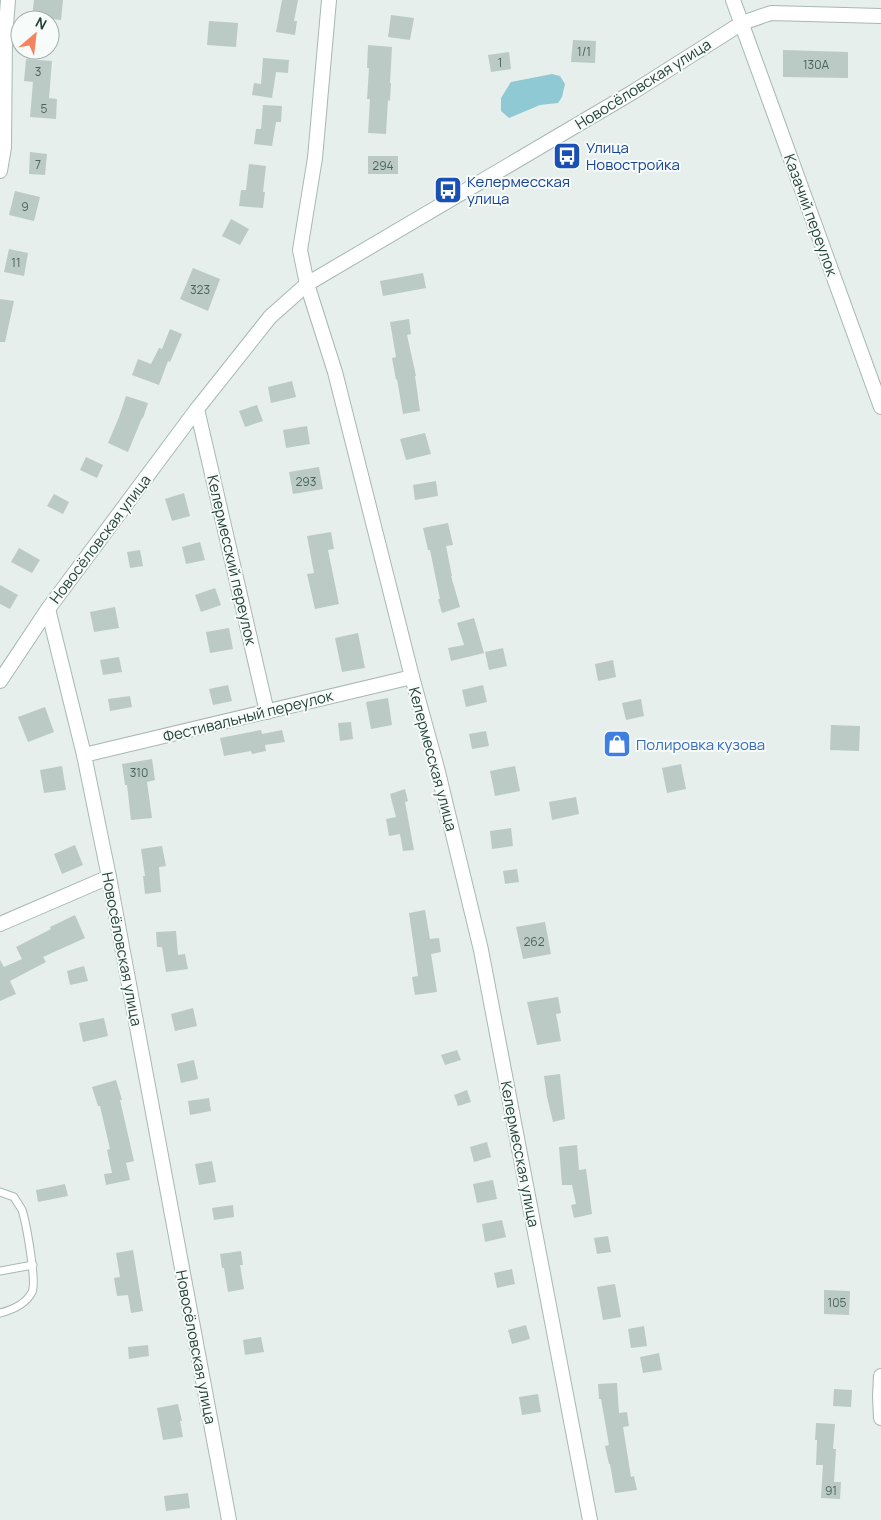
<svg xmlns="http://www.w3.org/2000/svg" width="881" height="1520" font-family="Manrope,sans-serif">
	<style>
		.water { fill: #8ec9d4 }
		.building { fill: #bbcac4 }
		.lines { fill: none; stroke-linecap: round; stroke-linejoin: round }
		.service-casing { stroke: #a8b8b2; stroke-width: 9 }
		.minor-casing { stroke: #a8b8b2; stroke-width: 16 }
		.service { stroke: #fff; stroke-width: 7 }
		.minor { stroke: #fff; stroke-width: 14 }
		.labels { text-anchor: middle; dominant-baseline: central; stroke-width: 4; stroke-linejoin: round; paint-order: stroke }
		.number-label { font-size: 12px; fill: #4a645c }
		.street-label { font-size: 15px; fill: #24423a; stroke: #f7fbf9 }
		.transit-label { font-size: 15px; fill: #164399; stroke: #f7fbf9; text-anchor: start }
		.shop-label { font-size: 15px; fill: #366cbe; stroke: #f7fbf9; text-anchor: start }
	</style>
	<rect width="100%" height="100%" fill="#e6efeb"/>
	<path class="water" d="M552 74 560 76 565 84 562 97 558 103 540 105 509 118 501 111V98L511 82Z"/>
	<g class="building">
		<path d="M34 0H63L61 20 32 17Z"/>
		<path d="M282 0H298L294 21H297L295 35 276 32Z"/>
		<path d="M391 15 414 18 410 40 388 37Z"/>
		<path d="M209 21 238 23 236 47 207 45Z"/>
		<path d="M573 40 596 41 595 63 571 62Z"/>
		<path d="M368 45 392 47 390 83H391L390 101 388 100 386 134 368 133 370 99H367L369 68H367Z"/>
		<path d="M783 50 848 52V78L783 77Z"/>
		<path d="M509 52 511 69 491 72 488 55Z"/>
		<path d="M263 58 289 60 288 73 276 72 272 98 252 95 254 83 261 84Z"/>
		<path d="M26 59 52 61 49 98 57 99 56 119 30 117 33 82 24 81Z"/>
		<path d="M263 105 282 106 281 122H276L272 146 254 144 256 129H261Z"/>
		<path d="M30 152 47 154 45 175 29 174Z"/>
		<rect x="368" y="156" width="30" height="18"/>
		<path d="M249 164 266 166 263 192H265L263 208 239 206 241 190H246Z"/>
		<path d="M15 191 40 197 34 221 9 215Z"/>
		<path d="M231 219 249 229 240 245 222 236Z"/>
		<path d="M9 249 28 253 24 276 4 272Z"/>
		<path d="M193 268 220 279 208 311 180 299Z"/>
		<path d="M423 273 426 288 383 296 380 281Z"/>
		<path d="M0 299 14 301 5 342H0Z"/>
		<path d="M409 319 411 334 407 335 416 376H415L420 411 403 414 397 379 396 380 392 358 396 357 390 322Z"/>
		<path d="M170 329 182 334 170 362 168 361 159 385 132 375 138 359 151 364 159 348 162 349Z"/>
		<path d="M292 381 296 397 271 403 268 387Z"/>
		<path d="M126 396 148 403 143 418H142L128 452 108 443 119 417Z"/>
		<path d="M257 405 263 421 245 427 239 411Z"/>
		<path d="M307 426 310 444 286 448 283 430Z"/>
		<path d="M425 433 431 454 406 460 400 439Z"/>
		<path d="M86 457 103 465 97 478 80 470Z"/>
		<path d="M319 467 323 489 293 494 289 472Z"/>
		<path d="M436 481 438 496 415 500 413 485Z"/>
		<path d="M184 493 190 516 172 521 165 499Z"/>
		<path d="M54 494 69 502 63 514 47 506Z"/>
		<path d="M448 523 453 545 446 546 452 576H451L460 607 442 613 438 599H440L430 550H428L423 528Z"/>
		<path d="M331 532 334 549 328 550 339 604 315 609 307 574 314 573 307 536Z"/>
		<path d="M200 542 205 560 186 564 182 547Z"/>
		<path d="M19 548 40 560 32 573 11 562Z"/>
		<path d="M140 550 143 566 130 568 127 552Z"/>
		<path d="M0 585 18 595 10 609 0 604Z"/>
		<path d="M215 588 221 605 201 612 195 595Z"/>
		<path d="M115 607 119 628 94 632 90 612Z"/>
		<path d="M474 618 484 653 451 661 448 648 464 645 457 623Z"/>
		<path d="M229 628 233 649 210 653 206 632Z"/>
		<path d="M358 633 365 668 342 672 335 638Z"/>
		<path d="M503 648 507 666 489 670 485 652Z"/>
		<path d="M119 657 122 672 103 675 100 660Z"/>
		<path d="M613 660 616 677 598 681 595 664Z"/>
		<path d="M228 685 232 701 213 705 209 689Z"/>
		<path d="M483 685 487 702 466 707 462 690Z"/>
		<path d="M130 696 132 707 110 711 108 699Z"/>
		<path d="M388 698 392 725 371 729 366 702Z"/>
		<path d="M641 699 644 716 626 720 622 703Z"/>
		<path d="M45 707 54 732 28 742 18 717Z"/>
		<path d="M351 722 353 739 340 741 338 723Z"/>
		<path d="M831 725 860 726 859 751 830 750Z"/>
		<path d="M261 730 262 734 282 730 285 742 265 745 266 751 252 754 251 751 224 756 220 738Z"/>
		<path d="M486 731 489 746 472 749 469 734Z"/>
		<path d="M625 736 627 748 609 752 607 739Z"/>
		<path d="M152 759 155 780 147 782 152 818 131 820 127 785H125L122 764Z"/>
		<path d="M681 764 686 789 667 793 662 768Z"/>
		<path d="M62 766 66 790 44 793 40 770Z"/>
		<path d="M515 766 520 791 495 796 490 771Z"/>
		<path d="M405 789 408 801 405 802 414 850 403 851 400 834 389 836 386 819 396 817 390 794Z"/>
		<path d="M576 797 579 814 552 820 549 802Z"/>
		<path d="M511 828 513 846 492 849 490 831Z"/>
		<path d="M75 845 83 865 62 874 54 854Z"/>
		<path d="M162 846 166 866 159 867 161 892 145 894 143 876H145L141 849Z"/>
		<path d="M517 869 519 882 505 884 503 871Z"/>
		<path d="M425 910 430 939 439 938 441 952 431 954 437 992 415 995 412 977 418 976 409 913Z"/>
		<path d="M75 915 85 938 43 957 46 962 10 981 16 994 0 1001V960L4 967 22 959 16 947 51 929 50 927Z"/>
		<path d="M545 922 551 954 523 959 516 927Z"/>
		<path d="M176 931 178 955 185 954 188 969 166 972 162 947H157L156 932Z"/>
		<path d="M84 966 88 981 70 985 67 971Z"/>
		<path d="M558 997 561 1013 556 1014 561 1041 537 1045 527 1002Z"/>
		<path d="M193 1008 197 1026 175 1031 171 1014Z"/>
		<path d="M104 1018 108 1036 83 1042 79 1023Z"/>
		<path d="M457 1050 461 1060 445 1065 441 1055Z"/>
		<path d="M194 1060 198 1079 181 1083 177 1064Z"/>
		<path d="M560 1074 565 1119 553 1122 547 1097 544 1076Z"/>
		<path d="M116 1080 122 1100H120L134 1161 126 1163 130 1180 106 1185 104 1174 112 1173 107 1150 110 1149 100 1106H98L92 1087Z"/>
		<path d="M467 1090 471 1102 458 1106 454 1095Z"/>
		<path d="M209 1098 211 1111 190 1115 188 1101Z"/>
		<path d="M487 1142 491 1157 474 1162 470 1147Z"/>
		<path d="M577 1145 579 1170 586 1169 592 1214 574 1218 571 1205 576 1204 572 1185H562L559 1147Z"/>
		<path d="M212 1161 216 1182 199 1185 195 1164Z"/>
		<path d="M493 1180 497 1199 477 1203 473 1184Z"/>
		<path d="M65 1184 68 1196 38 1202 36 1190Z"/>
		<path d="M233 1205 234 1217 214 1220 212 1208Z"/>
		<path d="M502 1220 506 1237 485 1242 482 1224Z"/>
		<path d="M608 1236 611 1252 597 1254 594 1238Z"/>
		<path d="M133 1250 143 1311 131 1313 128 1295 117 1296 114 1278 120 1277 116 1253Z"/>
		<path d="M241 1251 243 1265H240L244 1289 228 1292 224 1268H222L220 1254Z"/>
		<path d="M512 1269 515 1284 497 1288 494 1273Z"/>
		<path d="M615 1284 621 1317 603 1320 597 1287Z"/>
		<path d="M824 1290 850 1291 849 1315 824 1314Z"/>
		<path d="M526 1325 530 1339 512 1344 508 1330Z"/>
		<path d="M644 1326 647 1346 631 1348 628 1329Z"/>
		<path d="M261 1337 264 1352 245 1355 243 1340Z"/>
		<path d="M148 1345 149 1356 129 1359 128 1347Z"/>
		<path d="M659 1353 662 1370 643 1373 640 1357Z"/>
		<path d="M617 1383 619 1413 627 1412 629 1426 623 1427 631 1477 634 1476 637 1490 615 1493 610 1464H609L605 1446 609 1445 601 1399H599L598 1384Z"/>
		<path d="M834 1389 852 1390 851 1407 833 1406Z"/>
		<path d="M538 1394 541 1412 522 1415 519 1397Z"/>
		<path d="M178 1404 182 1421H180L183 1437 163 1440 157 1408Z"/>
		<path d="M816 1423 835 1424 833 1449H836L834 1482H841L840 1499 821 1498 823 1465H816L817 1440H815Z"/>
		<path d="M188 1493 190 1508 166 1511 164 1496Z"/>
	</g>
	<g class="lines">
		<g class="service-casing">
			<g id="service">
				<path d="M0 1192 14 1197C16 1201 20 1206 22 1210 26 1222 37 1282 32 1292 26 1304 12 1310 0 1313"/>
				<path d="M0 1271 33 1265"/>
			</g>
		</g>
		<g class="minor-casing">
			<g id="minor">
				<path d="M329 0 315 158 300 250 307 284 335 372 412 677 437 768 481 950 590 1520"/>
				<path d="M733 0 881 407"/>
				<path d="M0 171 4 147 5 38 8 0"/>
				<path d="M197 409 267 712"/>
				<path d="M48 609 84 755 109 877 229 1520"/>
				<path d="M0 681 48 609 197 409 270 317 307 284 633 92 742 23 771 13 881 16"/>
				<path d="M84 755 412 677"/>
				<path d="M0 924 109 877"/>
				<path d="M881 1376 880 1396 881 1418"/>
			</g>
		</g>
		<use href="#service" class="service"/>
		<use href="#minor" class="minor"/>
	</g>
	<defs>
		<g id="bus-square" transform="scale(1.4375)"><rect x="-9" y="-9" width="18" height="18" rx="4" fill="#1a4fb4" stroke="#f7fbf9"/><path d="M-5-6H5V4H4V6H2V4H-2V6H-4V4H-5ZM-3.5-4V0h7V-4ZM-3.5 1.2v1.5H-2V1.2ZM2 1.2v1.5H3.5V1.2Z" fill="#fff"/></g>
		<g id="shop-square" transform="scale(1.4375)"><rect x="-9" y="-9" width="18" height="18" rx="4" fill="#3f7fe0" stroke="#f7fbf9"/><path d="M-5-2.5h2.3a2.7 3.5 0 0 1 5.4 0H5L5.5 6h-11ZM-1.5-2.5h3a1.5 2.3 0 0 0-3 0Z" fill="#fff"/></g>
	</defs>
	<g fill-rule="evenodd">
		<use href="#bus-square" x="567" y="156"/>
		<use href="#bus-square" x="448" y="190"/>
		<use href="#shop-square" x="617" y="744"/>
	</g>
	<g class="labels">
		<g class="number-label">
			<text x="584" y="51">1/1</text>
			<text x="500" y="62">1</text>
			<text x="816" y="64">130А</text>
			<text x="38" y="71">3</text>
			<text x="44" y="108">5</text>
			<text x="38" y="164">7</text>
			<text x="383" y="165">294</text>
			<text x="25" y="206">9</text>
			<text x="16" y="262">11</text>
			<text x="200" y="289">323</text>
			<text x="306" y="481">293</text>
			<text x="139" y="772">310</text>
			<text x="534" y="941">262</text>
			<text x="837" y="1302">105</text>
			<text x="831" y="1490">91</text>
		</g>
		<g class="street-label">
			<text transform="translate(643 84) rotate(-32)">Новосёловская улица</text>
			<text transform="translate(811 215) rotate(70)">Казачий переулок</text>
			<text transform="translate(100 539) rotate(-53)">Новосёловская улица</text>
			<text transform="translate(232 560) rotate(77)">Келермесский переулок</text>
			<text transform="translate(248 716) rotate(-14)">Фестивальный переулок</text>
			<text transform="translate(433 759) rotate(75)">Келермесская улица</text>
			<text transform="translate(122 949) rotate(79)">Новосёловская улица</text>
			<text transform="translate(520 1154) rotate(79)">Келермесская улица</text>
			<text transform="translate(196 1347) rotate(79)">Новосёловская улица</text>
		</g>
		<g class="transit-label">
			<text x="586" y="147">Улица<tspan x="586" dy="17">Новостройка</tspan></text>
			<text x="467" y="181">Келермесская<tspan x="467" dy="17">улица</tspan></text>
		</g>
		<g class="shop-label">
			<text x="636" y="744">Полировка кузова</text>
		</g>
	</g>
	<g transform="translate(35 35) rotate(28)"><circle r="24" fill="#f7fbf9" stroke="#a3b1ad"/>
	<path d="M0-4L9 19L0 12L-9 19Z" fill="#f4845f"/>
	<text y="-8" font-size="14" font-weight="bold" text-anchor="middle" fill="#24423a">N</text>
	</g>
</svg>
